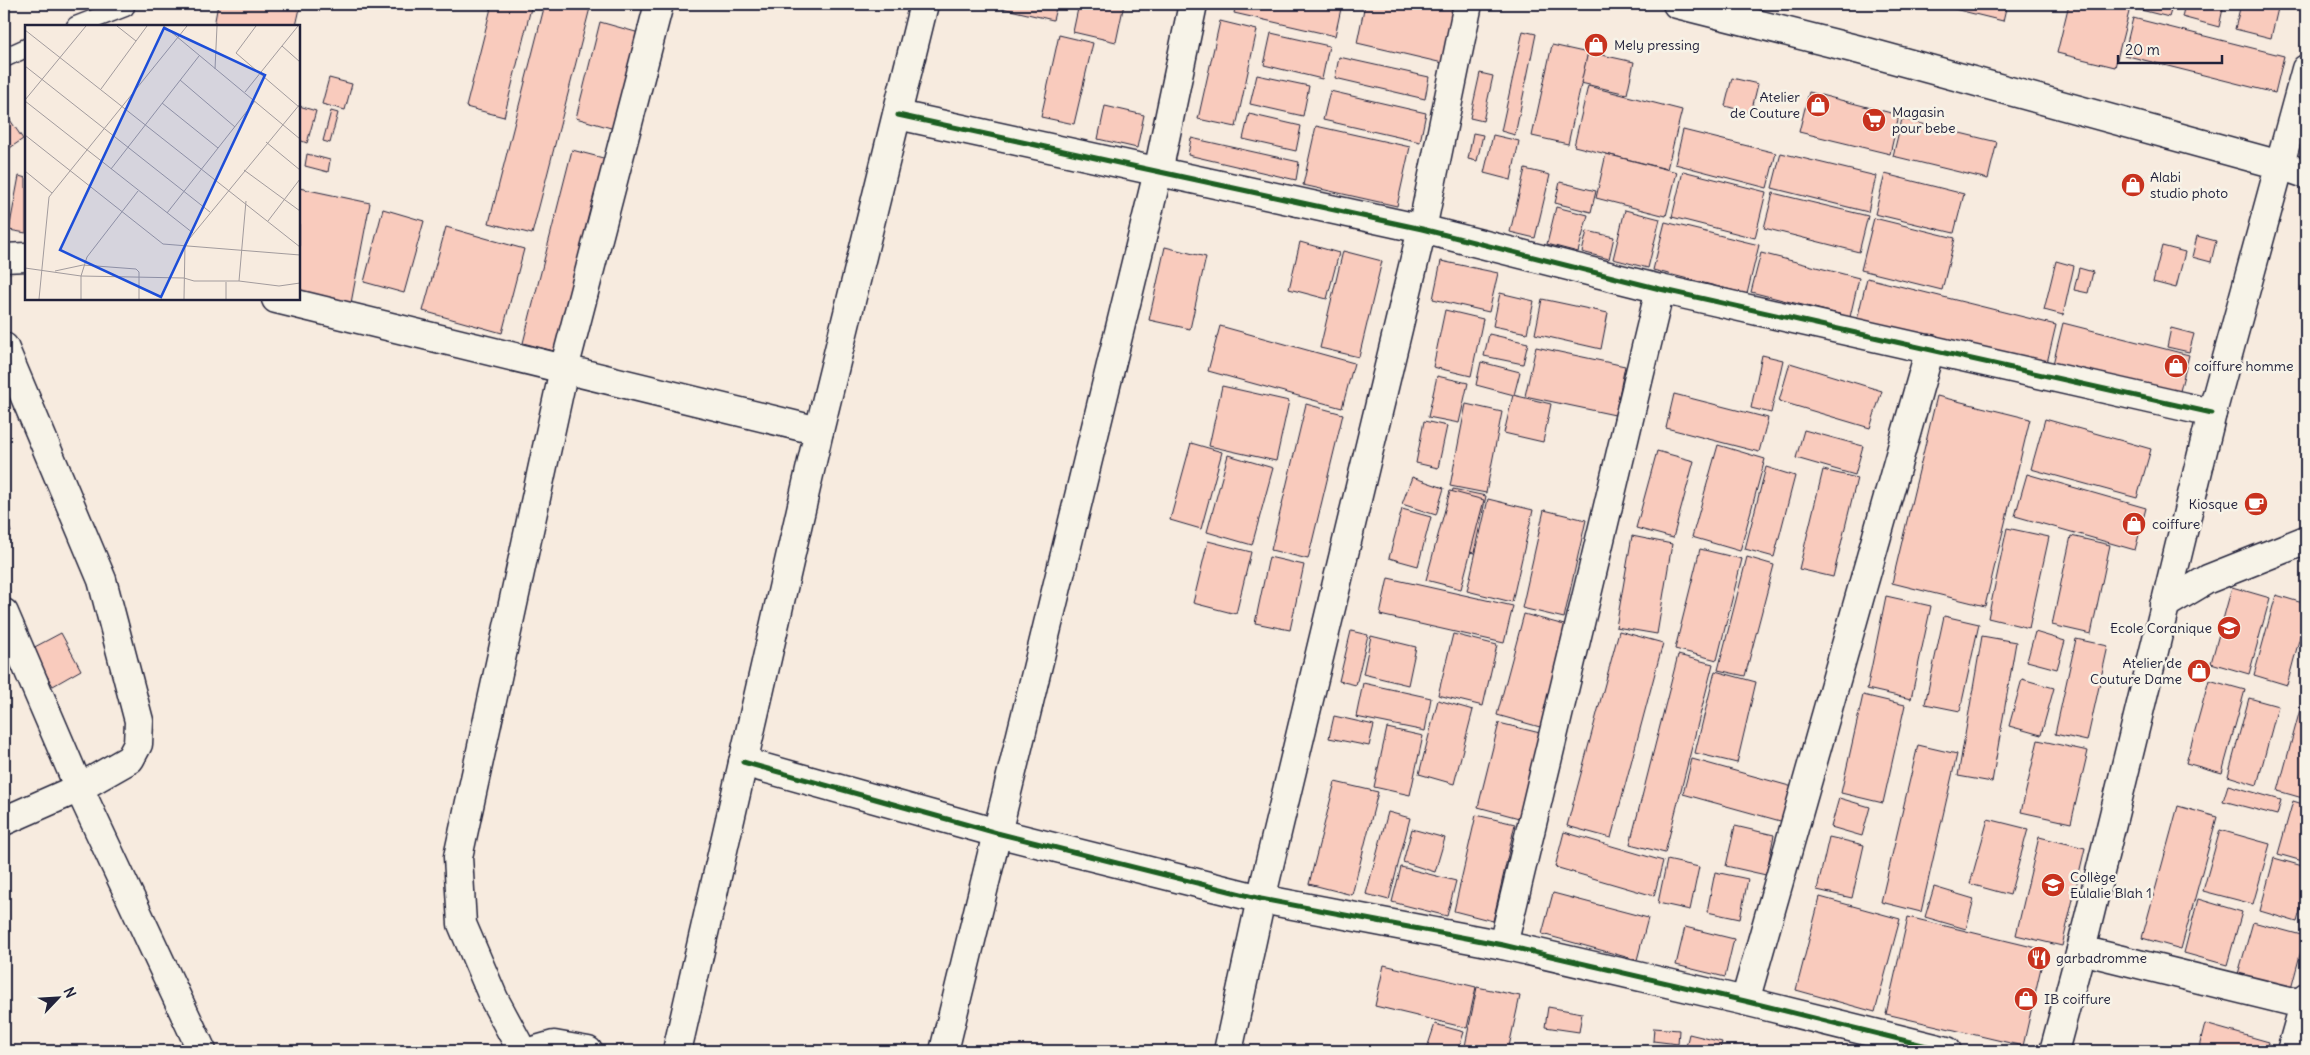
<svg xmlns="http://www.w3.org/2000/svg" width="2310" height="1055" font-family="Delius,sans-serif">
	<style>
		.building { fill: #f9cbbd; stroke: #22223b }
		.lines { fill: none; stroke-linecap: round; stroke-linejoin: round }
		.service-casing { stroke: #22223b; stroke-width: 21 }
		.minor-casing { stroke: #22223b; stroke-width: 31 }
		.tertiary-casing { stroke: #22223b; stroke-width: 31 }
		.service { stroke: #f7f3e8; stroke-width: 18 }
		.minor { stroke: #f7f3e8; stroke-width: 28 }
		.tertiary { stroke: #f7f3e8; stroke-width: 28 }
		.cycleway-casing { stroke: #f7f3e8; stroke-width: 8 }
		.cycleway { stroke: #1b5e20; stroke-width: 5 }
		.labels { text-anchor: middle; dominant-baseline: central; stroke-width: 5; stroke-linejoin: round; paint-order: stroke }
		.poi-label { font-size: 14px; fill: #22223b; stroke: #f7f3e8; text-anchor: start }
		.inset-road { fill: none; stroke: #a29b9d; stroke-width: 1 }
		.view { fill: #1d4ed8; fill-opacity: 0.15; stroke: #1d4ed8; stroke-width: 2.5 }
		.inset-edge { fill: none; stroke: #22223b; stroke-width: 2.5 }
	</style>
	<rect width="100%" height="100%" fill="#f7ebdf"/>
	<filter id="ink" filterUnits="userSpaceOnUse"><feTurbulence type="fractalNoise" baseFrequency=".02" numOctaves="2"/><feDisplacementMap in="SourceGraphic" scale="10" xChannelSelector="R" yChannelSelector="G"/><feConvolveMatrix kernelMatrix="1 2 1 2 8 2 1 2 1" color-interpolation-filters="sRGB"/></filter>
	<g filter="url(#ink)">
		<g class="building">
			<path d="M218 4H301L296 26H214Z"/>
			<path d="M492 4H532L504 117 466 107Z"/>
			<path d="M545 4H591L532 234 489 223Z"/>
			<path d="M985 4H1057L1053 20Z"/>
			<path d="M1079 4H1124L1116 42 1073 32Z"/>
			<path d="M1236 4H1342L1335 36 1234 13Z"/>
			<path d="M1365 4H1461L1447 64 1357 43Z"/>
			<path d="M1934 4H2007L2003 21Z"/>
			<path d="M2069 4H2131L2115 67 2057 53Z"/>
			<path d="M2139 4H2173L2169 17 2137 9Z"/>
			<path d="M2185 4H2224L2219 27 2182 17Z"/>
			<path d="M2241 4H2279L2271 38 2235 29Z"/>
			<path d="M2133 18 2284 56 2275 93 2124 55Z"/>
			<path d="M1220 21 1257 30 1236 127 1198 119Z"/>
			<path d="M600 22 643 34 618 130 576 118Z"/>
			<path d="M1523 31 1536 34 1515 135 1501 131Z"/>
			<path d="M1271 33 1329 46 1322 79 1264 65Z"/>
			<path d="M1059 35 1093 43 1074 124 1041 117Z"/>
			<path d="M1552 45 1588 53 1568 144 1532 136Z"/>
			<path d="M1588 52 1634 62 1627 94 1581 83Z"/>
			<path d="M1339 57 1429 77 1425 99 1335 78Z"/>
			<path d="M1480 73 1493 76 1483 121 1470 118Z"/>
			<path d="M1257 75 1309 86 1303 116 1250 104Z"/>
			<path d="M329 78 352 84 345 110 322 104Z"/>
			<path d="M1732 78 1758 84 1751 113 1725 106Z"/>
			<path d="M1588 86 1682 110 1667 169 1574 146Z"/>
			<path d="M1330 91 1426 113 1420 142 1323 120Z"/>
			<path d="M1809 92 1899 115 1890 154 1799 132Z"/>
			<path d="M299 106 316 111 307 143 299 140Z"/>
			<path d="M1105 106 1144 115 1137 148 1098 139Z"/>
			<path d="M4 111 23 139 4 152Z"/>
			<path d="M331 111 338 113 330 143 323 141Z"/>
			<path d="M1249 114 1301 126 1296 151 1243 139Z"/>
			<path d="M1902 119 1997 142 1988 179 1893 156Z"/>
			<path d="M1316 126 1410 147 1397 206 1303 185Z"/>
			<path d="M1683 130 1776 153 1767 188 1675 164Z"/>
			<path d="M1473 133 1483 135 1477 161 1468 159Z"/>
			<path d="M1493 135 1519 141 1511 180 1484 173Z"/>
			<path d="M1191 138 1299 162 1296 180 1188 155Z"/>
			<path d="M572 150 611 160 562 353 523 343Z"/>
			<path d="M1781 153 1876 176 1868 212 1772 188Z"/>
			<path d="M307 154 330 160 328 172 305 166Z"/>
			<path d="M1606 154 1677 172 1666 216 1596 198Z"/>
			<path d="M1525 169 1550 175 1535 238 1510 232Z"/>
			<path d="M1683 171 1766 192 1755 238 1672 217Z"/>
			<path d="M1885 174 1964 194 1954 233 1875 214Z"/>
			<path d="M19 176 26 178V233L9 230Z"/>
			<path d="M1560 182 1596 191 1591 212 1555 203Z"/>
			<path d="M299 188 370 203 351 303 299 292Z"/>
			<path d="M1773 193 1868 216 1859 252 1764 228Z"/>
			<path d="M1556 207 1588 215 1578 252 1547 244Z"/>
			<path d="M383 209 424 221 404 293 364 282Z"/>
			<path d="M1625 210 1660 219 1648 268 1613 259Z"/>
			<path d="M1874 218 1955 238 1942 290 1861 270Z"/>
			<path d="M1665 222 1759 245 1747 294 1653 270Z"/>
			<path d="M446 227 524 249 502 333 423 311Z"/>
			<path d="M1587 231 1614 237 1609 259 1582 252Z"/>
			<path d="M2197 236 2216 241 2211 262 2192 257Z"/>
			<path d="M1300 242 1339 253 1327 299 1289 289Z"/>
			<path d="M2162 246 2185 252 2176 288 2153 282Z"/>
			<path d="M1165 247 1206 257 1190 329 1149 320Z"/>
			<path d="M1343 251 1382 261 1359 357 1320 348Z"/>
			<path d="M1761 253 1859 278 1850 317 1751 292Z"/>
			<path d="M1441 261 1498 273 1489 312 1433 299Z"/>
			<path d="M2056 261 2074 266 2063 315 2044 310Z"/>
			<path d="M2079 268 2093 272 2088 293 2074 290Z"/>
			<path d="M1867 278 2056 325 2046 367 1857 320Z"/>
			<path d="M1500 293 1534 301 1527 333 1493 326Z"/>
			<path d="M1542 299 1608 313 1601 349 1535 334Z"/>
			<path d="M1445 310 1483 319 1471 376 1433 367Z"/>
			<path d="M2063 323 2189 355 2179 395 2053 364Z"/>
			<path d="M1220 326 1354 363 1342 408 1208 371Z"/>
			<path d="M2171 328 2194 334 2189 352 2167 347Z"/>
			<path d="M1489 334 1528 343 1523 364 1484 356Z"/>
			<path d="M1536 347 1625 366 1615 415 1525 396Z"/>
			<path d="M1762 355 1783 360 1771 413 1751 408Z"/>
			<path d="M1481 362 1520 372 1514 395 1476 385Z"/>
			<path d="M1790 363 1882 391 1870 428 1779 401Z"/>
			<path d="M1437 376 1468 383 1459 423 1428 417Z"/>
			<path d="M1222 386 1289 401 1276 461 1209 446Z"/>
			<path d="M1674 394 1768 418 1759 452 1666 428Z"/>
			<path d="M1513 395 1551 404 1543 442 1504 433Z"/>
			<path d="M1937 396 2030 419 1985 606 1892 583Z"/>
			<path d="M1306 404 1343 414 1308 559 1271 550Z"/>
			<path d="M1466 404 1502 412 1486 493 1450 486Z"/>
			<path d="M2045 419 2151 449 2137 498 2031 469Z"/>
			<path d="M1424 421 1447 426 1438 468 1416 463Z"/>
			<path d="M1804 430 1863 446 1855 475 1796 458Z"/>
			<path d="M1191 443 1222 452 1201 529 1170 520Z"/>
			<path d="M1718 445 1765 459 1740 551 1692 537Z"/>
			<path d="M1657 451 1694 461 1673 538 1636 528Z"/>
			<path d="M1228 455 1273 468 1252 545 1207 532Z"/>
			<path d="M1766 467 1795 476 1774 557 1745 549Z"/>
			<path d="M1823 470 1857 478 1833 577 1799 569Z"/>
			<path d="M2027 474 2146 508 2135 550 2015 516Z"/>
			<path d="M1412 477 1444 488 1436 515 1402 504Z"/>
			<path d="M1453 489 1486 496 1474 553 1441 545Z"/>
			<path d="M1450 491 1484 500 1461 589 1426 580Z"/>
			<path d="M1488 499 1533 510 1512 602 1467 591Z"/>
			<path d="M1402 509 1431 517 1418 566 1389 558Z"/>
			<path d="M1544 510 1586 520 1564 618 1522 608Z"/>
			<path d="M4 513 11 532 4 535Z"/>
			<path d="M2007 528 2049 537 2029 628 1988 618Z"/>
			<path d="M1632 536 1672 544 1657 634 1616 627Z"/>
			<path d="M2071 536 2110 545 2091 634 2052 625Z"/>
			<path d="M1208 541 1251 552 1236 614 1193 603Z"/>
			<path d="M1700 549 1742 559 1717 660 1675 649Z"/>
			<path d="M1269 557 1304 565 1290 630 1255 623Z"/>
			<path d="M1747 557 1774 565 1745 676 1718 670Z"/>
			<path d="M1388 578 1513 606 1504 643 1380 615Z"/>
			<path d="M2232 587 2270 598 2249 674 2211 663Z"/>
			<path d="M2276 595 2306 604V614L2287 685 2254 675Z"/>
			<path d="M1886 596 1931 606 1911 699 1867 689Z"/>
			<path d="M1524 614 1568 626 1540 727 1497 715Z"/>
			<path d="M1944 616 1979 624 1960 711 1925 704Z"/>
			<path d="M1351 631 1368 635 1356 685 1339 681Z"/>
			<path d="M1619 631 1663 643 1611 838 1567 826Z"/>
			<path d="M2035 632 2065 641 2057 669 2027 661Z"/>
			<path d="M61 633 81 670 53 686 31 649Z"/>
			<path d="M1453 634 1497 645 1483 706 1438 695Z"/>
			<path d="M1371 636 1416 647 1408 685 1363 674Z"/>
			<path d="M1982 636 2016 642 1992 782 1958 776Z"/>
			<path d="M2076 639 2108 646 2087 741 2055 734Z"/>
			<path d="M1678 655 1713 664 1665 853 1630 844Z"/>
			<path d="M1715 671 1756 682 1737 763 1695 753Z"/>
			<path d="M2022 679 2054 688 2041 735 2009 726Z"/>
			<path d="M2209 680 2245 690 2222 773 2186 763Z"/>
			<path d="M1363 683 1431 698 1425 731 1356 717Z"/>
			<path d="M1863 695 1905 705 1883 803 1841 793Z"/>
			<path d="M2304 695H2306V799L2278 791Z"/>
			<path d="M2249 698 2278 706 2257 785 2228 776Z"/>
			<path d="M1438 700 1473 710 1454 784 1419 774Z"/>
			<path d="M1334 716 1374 725 1369 746 1329 738Z"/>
			<path d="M1499 723 1540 733 1519 818 1478 807Z"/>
			<path d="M1387 728 1423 736 1410 795 1374 787Z"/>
			<path d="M2038 740 2088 751 2071 823 2021 812Z"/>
			<path d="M1918 745 1957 754 1921 912 1881 902Z"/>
			<path d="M1692 759 1793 787 1784 822 1683 794Z"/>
			<path d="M1335 782 1378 792 1352 895 1309 884Z"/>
			<path d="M2228 785 2281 800 2277 815 2223 801Z"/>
			<path d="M1839 798 1870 807 1862 836 1831 827Z"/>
			<path d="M2293 801 2306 805V862L2278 854Z"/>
			<path d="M2178 806 2217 817 2181 949 2142 938Z"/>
			<path d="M1388 812 1410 818 1389 900 1366 894Z"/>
			<path d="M1476 815 1515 824 1493 921 1454 911Z"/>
			<path d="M1988 819 2028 829 2010 895 1970 884Z"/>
			<path d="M1735 826 1774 835 1766 875 1726 866Z"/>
			<path d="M1412 829 1445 838 1435 872 1403 862Z"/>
			<path d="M2220 830 2270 844 2253 904 2203 891Z"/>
			<path d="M1564 832 1663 861 1654 896 1555 867Z"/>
			<path d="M1829 837 1864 845 1852 898 1817 890Z"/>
			<path d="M2039 837 2085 848 2062 946 2016 935Z"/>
			<path d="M2274 858 2306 867V889L2297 922 2260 911Z"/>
			<path d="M1667 860 1699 867 1690 910 1658 903Z"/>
			<path d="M1401 867 1456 881 1447 916 1392 902Z"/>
			<path d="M1715 872 1748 879 1740 919 1707 912Z"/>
			<path d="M1934 887 1974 899 1966 929 1925 917Z"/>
			<path d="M1553 893 1648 918 1637 960 1542 934Z"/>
			<path d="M1820 897 1900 919 1875 1012 1796 990Z"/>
			<path d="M2198 899 2242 912 2227 965 2184 953Z"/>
			<path d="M1908 917 2045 950 2023 1046 1886 1014Z"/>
			<path d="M2253 922 2305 936 2291 989 2238 974Z"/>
			<path d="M1685 927 1734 939 1725 977 1676 965Z"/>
			<path d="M1384 965 1476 987 1467 1028 1375 1006Z"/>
			<path d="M1477 987 1520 996 1508 1051H1464Z"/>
			<path d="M1548 1007 1582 1013 1579 1032 1545 1027Z"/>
			<path d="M1435 1024 1464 1032 1458 1051H1426Z"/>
			<path d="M2205 1024 2269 1042 2267 1051H2198Z"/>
			<path d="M1654 1028 1679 1030 1678 1044 1653 1041Z"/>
			<path d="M1689 1034 1722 1042 1719 1051H1685Z"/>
			<path d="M2149 1046 2167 1051H2147Z"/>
		</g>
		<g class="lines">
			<g class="service-casing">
				<g id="service">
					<path d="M76 26 125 7"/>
					<path d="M4 58 26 48"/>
				</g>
			</g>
			<g class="minor-casing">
				<g id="minor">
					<path d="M898 115 1422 229 1660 289 2212 413"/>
					<path d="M4 258 26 257"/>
					<path d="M276 299 819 431"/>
					<path d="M4 347 102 580 139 721 138 744 130 759 79 788 4 821"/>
					<path d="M2164 605 2208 579 2306 540"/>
					<path d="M4 613 79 788 202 1051"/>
					<path d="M743 762 997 833 1261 899 1503 945 1745 1001 1947 1051"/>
					<path d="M1503 945 1660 289"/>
					<path d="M2081 950 2306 1005"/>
					<path d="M1745 1001 1930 349"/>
					<path d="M522 1051 494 999 462 924 458 857 564 369 659 4"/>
					<path d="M533 1051 554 1045 588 1051"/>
					<path d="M677 1051 819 431 924 4"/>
					<path d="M944 1051 1158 172 1193 4"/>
					<path d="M1228 1051 1261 899 1422 229 1468 4"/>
					<path d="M2054 1051 2081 950 2212 413 2306 69"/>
					<path d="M2291 1051 2306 998"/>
				</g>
			</g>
			<g class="tertiary-casing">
				<path id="tertiary" d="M1677 4 1860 50 2280 165 2306 174"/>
			</g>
			<use href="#service" class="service"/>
			<use href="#minor" class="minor"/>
			<use href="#tertiary" class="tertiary"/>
			<g class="cycleway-casing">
				<g id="cycleway">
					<path d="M898 115 1422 229 1660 289 2212 413"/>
					<path d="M743 762 997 833 1261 899 1503 945 1745 1001 1947 1051"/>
				</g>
			</g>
			<use href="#cycleway" class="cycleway"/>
		</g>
	</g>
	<defs>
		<g id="shop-disc" transform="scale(1.25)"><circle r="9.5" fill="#c8321e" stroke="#f7f3e8"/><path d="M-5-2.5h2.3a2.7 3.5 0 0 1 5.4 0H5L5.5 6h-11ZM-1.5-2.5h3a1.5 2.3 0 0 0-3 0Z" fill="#fff"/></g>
		<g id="supermarket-disc" transform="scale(1.25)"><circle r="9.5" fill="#c8321e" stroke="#f7f3e8"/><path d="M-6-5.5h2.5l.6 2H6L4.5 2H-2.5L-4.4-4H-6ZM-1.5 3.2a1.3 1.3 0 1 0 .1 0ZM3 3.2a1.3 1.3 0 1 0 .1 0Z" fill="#fff"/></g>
		<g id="cafe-disc" transform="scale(1.25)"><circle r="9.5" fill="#c8321e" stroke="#f7f3e8"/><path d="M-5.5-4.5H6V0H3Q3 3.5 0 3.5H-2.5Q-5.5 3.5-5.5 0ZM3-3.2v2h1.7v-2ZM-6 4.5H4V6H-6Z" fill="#fff"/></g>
		<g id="school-disc" transform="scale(1.25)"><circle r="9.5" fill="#c8321e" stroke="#f7f3e8"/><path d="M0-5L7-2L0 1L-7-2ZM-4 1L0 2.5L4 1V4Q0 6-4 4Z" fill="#fff"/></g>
		<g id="restaurant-disc" transform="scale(1.25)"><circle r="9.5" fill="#c8321e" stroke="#f7f3e8"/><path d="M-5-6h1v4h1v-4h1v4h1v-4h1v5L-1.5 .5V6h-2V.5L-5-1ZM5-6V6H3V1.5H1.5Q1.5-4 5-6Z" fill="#fff"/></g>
	</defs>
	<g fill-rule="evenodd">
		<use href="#shop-disc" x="1596" y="45"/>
		<use href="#shop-disc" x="1818" y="105"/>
		<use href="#supermarket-disc" x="1874" y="120"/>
		<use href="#shop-disc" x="2133" y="185"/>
		<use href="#shop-disc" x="2176" y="366"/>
		<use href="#cafe-disc" x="2256" y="504"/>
		<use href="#shop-disc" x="2134" y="524"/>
		<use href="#school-disc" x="2229" y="628"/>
		<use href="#shop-disc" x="2199" y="671"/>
		<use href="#school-disc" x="2053" y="885"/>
		<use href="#restaurant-disc" x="2039" y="958"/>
		<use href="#shop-disc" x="2026" y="999"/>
	</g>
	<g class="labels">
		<g class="poi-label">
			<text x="1614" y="45">Mely pressing</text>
			<text x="1800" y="97" text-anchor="end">Atelier<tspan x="1800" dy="16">de Couture</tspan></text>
			<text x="1892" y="112">Magasin<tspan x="1892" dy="16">pour bebe</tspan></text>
			<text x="2150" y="177">Alabi<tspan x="2150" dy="16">studio photo</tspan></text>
			<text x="2194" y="366">coiffure homme</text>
			<text x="2238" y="504" text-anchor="end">Kiosque</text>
			<text x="2152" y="524">coiffure</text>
			<text x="2212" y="628" text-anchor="end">Ecole Coranique</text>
			<text x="2182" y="663" text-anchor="end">Atelier de<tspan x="2182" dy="16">Couture Dame</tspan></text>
			<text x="2070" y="877">Collège<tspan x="2070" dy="16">Eulalie Blah 1</tspan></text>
			<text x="2056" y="958">garbadromme</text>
			<text x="2044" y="999">IB coiffure</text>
		</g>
	</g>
	<g transform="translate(25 25)">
		<rect width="275" height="275" fill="#f7ebdf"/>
		<path class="inset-road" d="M92 1 111 16M139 1 275 114M231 1 211 28 274 82M0 5 275 222M257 21 275 37M0 41 185 187M190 44 192 1M155 55 210 102M76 64 122 1M220 67 273 1M0 75 61 1M0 76 168 208M137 78 193 123M0 110 138 219 275 230M241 117 275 145M86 144 174 31M219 145 275 186M0 146 27 168M142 188 230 76M243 196 275 154M0 243 56 251 159 253 169 256H214L254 261 275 258M30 246 58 240 111 244 114 247V274M214 256 221 176M14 274 24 172 162 1M56 274V251L62 232 113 166M159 274 160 219 275 79M201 274V257"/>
		<path class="view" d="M139 3 240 50 136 272 35 225Z"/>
		<rect width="275" height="275" class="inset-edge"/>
	</g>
	<rect width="2310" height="1055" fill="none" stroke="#f7f3e8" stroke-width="20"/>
	<rect x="10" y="10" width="2290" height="1035" fill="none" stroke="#22223b" stroke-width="2" filter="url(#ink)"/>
	<g transform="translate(58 998) rotate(65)" stroke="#f7f3e8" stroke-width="4" paint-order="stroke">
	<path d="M0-4L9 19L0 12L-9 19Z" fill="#22223b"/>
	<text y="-8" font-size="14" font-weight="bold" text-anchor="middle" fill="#22223b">N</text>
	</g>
	<path d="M2118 55v8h104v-8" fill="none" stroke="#22223b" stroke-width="2.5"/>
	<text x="2125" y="55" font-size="15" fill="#22223b" stroke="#f7f3e8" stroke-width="4" paint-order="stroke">20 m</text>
</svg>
